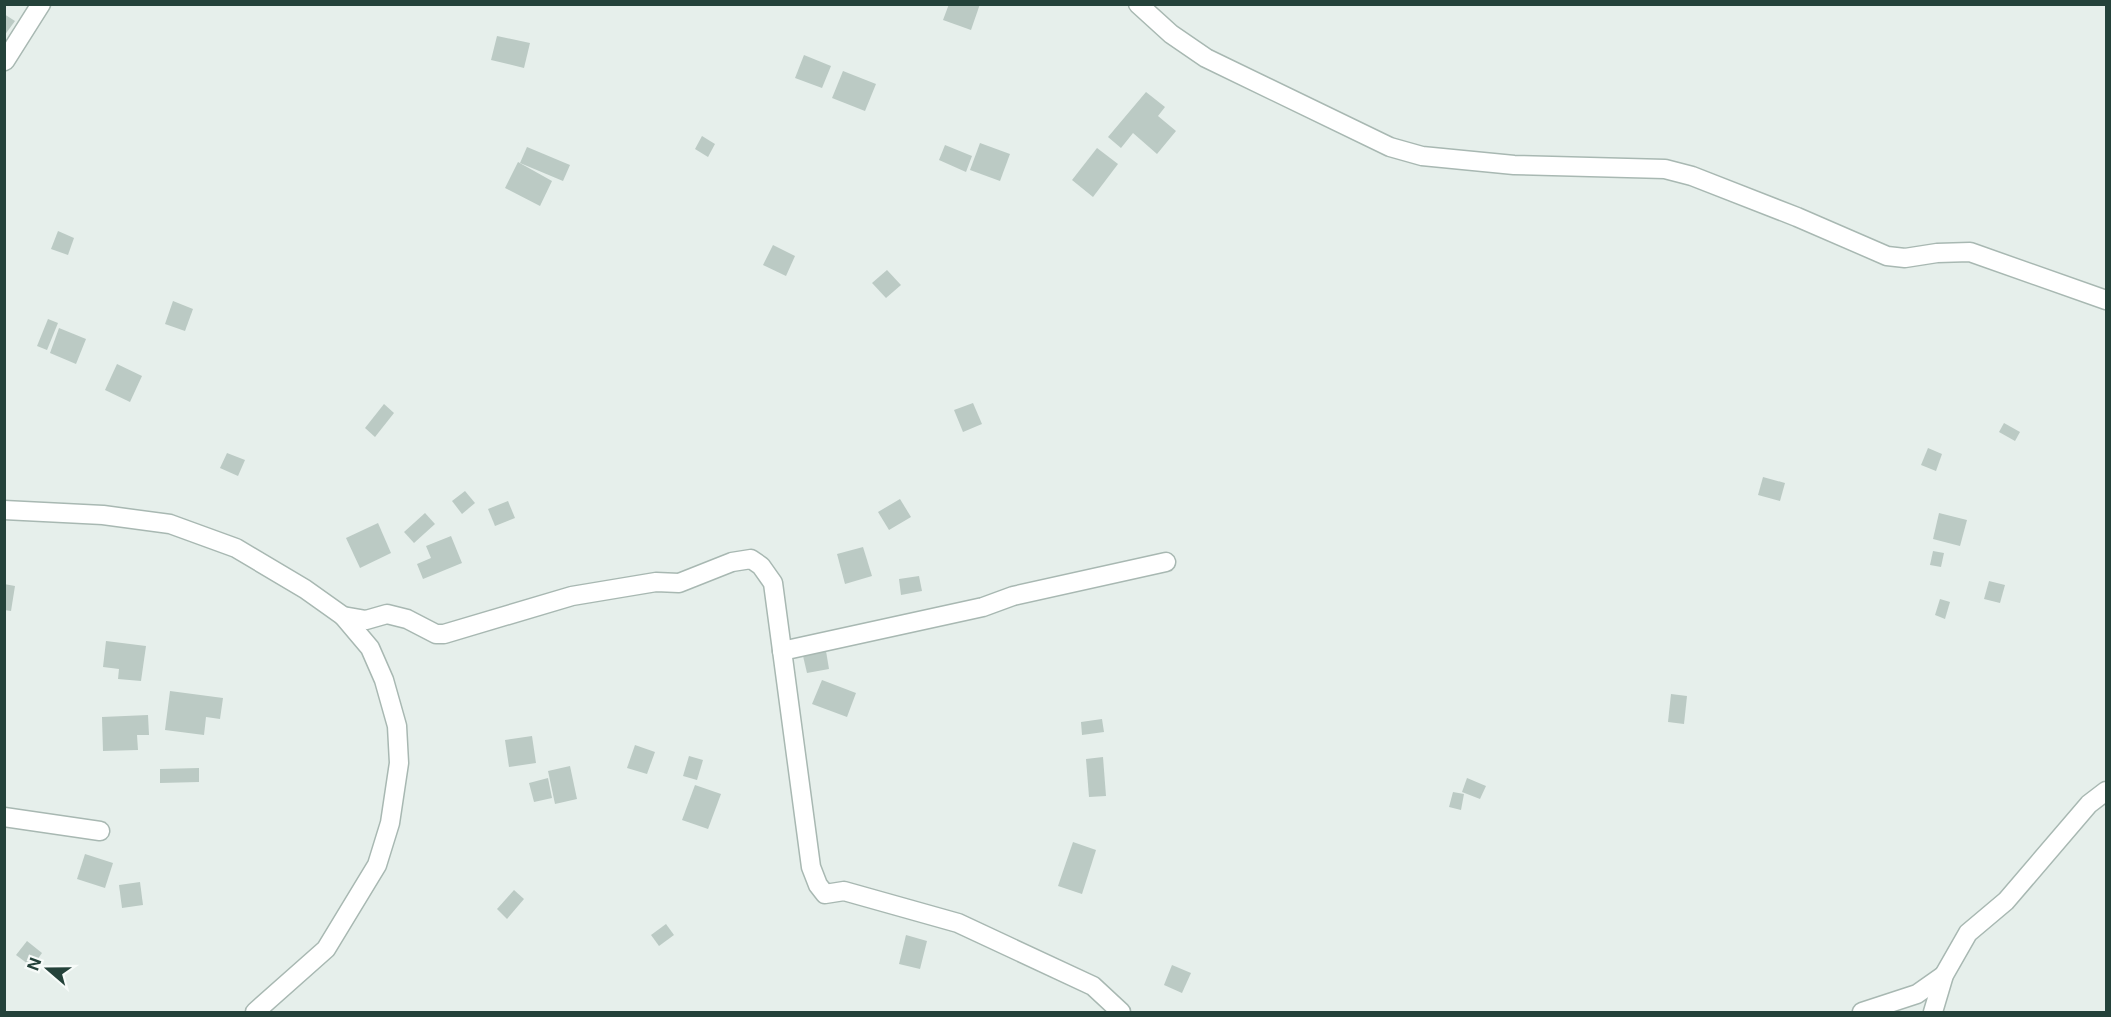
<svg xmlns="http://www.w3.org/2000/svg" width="2111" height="1017" font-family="Inter,sans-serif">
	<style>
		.building { fill: #bbcac4 }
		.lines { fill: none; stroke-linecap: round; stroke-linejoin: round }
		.minor-casing { stroke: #a8b8b2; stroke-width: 21 }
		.minor { stroke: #fff; stroke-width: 18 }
	</style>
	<rect width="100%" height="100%" fill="#e6efeb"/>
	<g class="building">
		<path d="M949 4H980L971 30 943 20Z"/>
		<path d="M4 14 15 21 4 36Z"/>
		<path d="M497 36 530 43 524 68 491 60Z"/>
		<path d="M804 55 831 66 822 88 795 78Z"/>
		<path d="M843 71 876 84 865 111 832 98Z"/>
		<path d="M1146 92 1165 107 1158 116 1176 131 1157 154 1133 133 1121 148 1108 137Z"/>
		<path d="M702 136 715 144 708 157 695 149Z"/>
		<path d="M980 143 1010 154 1000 181 970 170Z"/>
		<path d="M945 145 972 156 966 172 939 160Z"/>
		<path d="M527 147 570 165 563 181 520 163Z"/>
		<path d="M1097 148 1118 164 1093 197 1072 180Z"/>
		<path d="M518 162 552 181 540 206 505 188Z"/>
		<path d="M58 231 74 238 68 255 51 249Z"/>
		<path d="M773 245 795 256 786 276 763 265Z"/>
		<path d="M887 270 901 285 886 298 872 283Z"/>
		<path d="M173 301 193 309 185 331 165 324Z"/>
		<path d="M48 319 58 323 47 350 37 346Z"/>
		<path d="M59 328 86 339 76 364 50 353Z"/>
		<path d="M117 364 142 376 130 402 105 390Z"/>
		<path d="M973 403 982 424 963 432 954 410Z"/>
		<path d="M384 404 394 413 375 437 365 428Z"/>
		<path d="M2004 423 2020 432 2015 441 1999 432Z"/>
		<path d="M1928 448 1942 454 1936 471 1921 465Z"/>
		<path d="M227 453 245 460 238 476 220 468Z"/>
		<path d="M1763 477 1785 483 1780 501 1758 495Z"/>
		<path d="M465 491 475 503 462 514 452 501Z"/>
		<path d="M900 499 911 517 889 530 878 512Z"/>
		<path d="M508 501 515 518 495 526 488 509Z"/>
		<path d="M425 513 435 524 414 543 404 532Z"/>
		<path d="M1939 513 1967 520 1960 546 1933 539Z"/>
		<path d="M378 523 391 553 360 568 346 538Z"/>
		<path d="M451 536 462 563 423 579 417 564 431 558 426 546Z"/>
		<path d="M863 547 872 576 845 584 837 554Z"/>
		<path d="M1933 551 1944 553 1941 567 1930 565Z"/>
		<path d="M919 576 922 591 901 595 899 579Z"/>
		<path d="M1989 581 2005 585 2000 603 1984 599Z"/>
		<path d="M4 584 15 586 11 611 4 610Z"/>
		<path d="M1940 599 1950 602 1945 619 1935 615Z"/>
		<path d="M106 641 146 646 141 681 118 679 119 669 103 667Z"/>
		<path d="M826 651 829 669 807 673 803 656Z"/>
		<path d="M822 680 856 693 847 717 812 704Z"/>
		<path d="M170 691 223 698 220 719 206 717 204 735 165 730Z"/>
		<path d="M1671 694 1687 696 1684 724 1668 722Z"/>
		<path d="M148 715 149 735H137L138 750 103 751 102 717Z"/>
		<path d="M1102 719 1104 732 1082 735 1081 722Z"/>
		<path d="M532 736 536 763 509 767 505 740Z"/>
		<path d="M635 745 655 752 647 774 627 768Z"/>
		<path d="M689 756 703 760 697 780 683 776Z"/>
		<path d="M1103 757 1106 796 1089 797 1086 759Z"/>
		<path d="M570 766 577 799 555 804 548 771Z"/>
		<path d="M199 768V782L160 783V769Z"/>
		<path d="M548 778 552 798 534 802 529 783Z"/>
		<path d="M1467 778 1486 786 1480 799 1462 792Z"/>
		<path d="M695 785 721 794 708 829 682 820Z"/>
		<path d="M1453 792 1464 794 1461 810 1449 807Z"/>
		<path d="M1073 842 1096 850 1082 894 1058 886Z"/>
		<path d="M85 854 113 863 105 888 77 879Z"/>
		<path d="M140 882 143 905 122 908 119 885Z"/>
		<path d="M514 890 524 899 507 919 497 909Z"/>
		<path d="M666 924 674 935 659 946 651 935Z"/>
		<path d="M906 935 927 941 920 969 899 964Z"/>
		<path d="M27 941 42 953 32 967 16 955Z"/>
		<path d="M1172 965 1191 973 1182 993 1164 985Z"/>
	</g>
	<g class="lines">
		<g class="minor-casing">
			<g id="minor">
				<path d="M1138 4 1171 34 1206 58 1390 147 1422 156 1514 165 1665 169 1692 176 1797 217 1887 256 1905 258 1937 253 1970 252 2106 300"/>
				<path d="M5 61 41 4"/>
				<path d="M4 510 103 515 170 524 236 548 305 589 343 616 366 620 387 614 407 619 436 634H444L572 596 656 582 679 583 732 562 751 559 761 566 773 583 811 867 818 885 825 894 844 891 958 923 1093 986 1121 1012"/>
				<path d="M782 651 983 607 1013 596 1166 562"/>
				<path d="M4 817 100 831"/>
				<path d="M255 1012 326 949 377 865 390 823 399 763 397 726 384 680 370 648 343 616"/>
				<path d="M1862 1012 1917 994 1944 975"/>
				<path d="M1933 1012 1944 975 1968 933 2006 901 2089 804 2106 791"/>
			</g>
		</g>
		<use href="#minor" class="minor"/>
	</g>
	<rect width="2111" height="1017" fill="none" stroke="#24423a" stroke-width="12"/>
	<g transform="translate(48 969) rotate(290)" stroke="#f7fbf9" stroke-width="4.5" paint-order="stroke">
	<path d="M0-4.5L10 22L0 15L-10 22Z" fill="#24423a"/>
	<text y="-9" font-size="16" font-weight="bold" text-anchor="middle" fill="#24423a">N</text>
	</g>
</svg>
